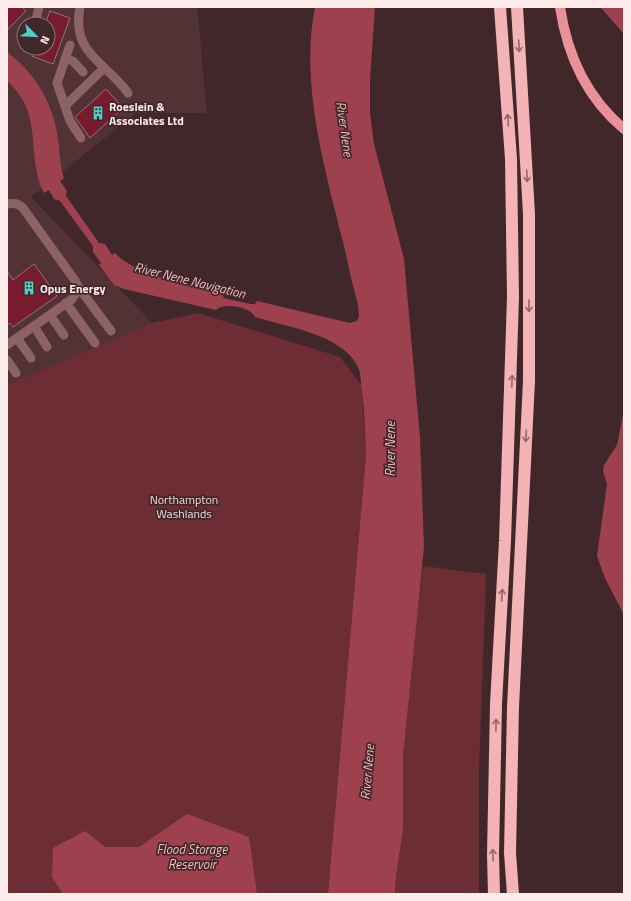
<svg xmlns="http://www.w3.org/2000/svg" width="631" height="901" font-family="'Titillium Web',sans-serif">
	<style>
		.built { fill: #523235; fill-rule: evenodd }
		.green { fill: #6d2d35 }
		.water { fill: #9e414e }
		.building { fill: #771c2e; stroke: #937375 }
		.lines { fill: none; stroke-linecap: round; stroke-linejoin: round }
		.minor { stroke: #8d6265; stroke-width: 9 }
		.major { stroke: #e89199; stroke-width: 10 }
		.highway { stroke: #f3b3b7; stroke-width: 12 }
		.oneway { stroke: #926669 }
		.labels { text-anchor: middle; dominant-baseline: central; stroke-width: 3.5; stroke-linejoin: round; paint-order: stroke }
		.poi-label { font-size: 12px; font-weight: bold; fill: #feebec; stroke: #42272a; text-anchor: start }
		.park-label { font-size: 12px; fill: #f2d7d8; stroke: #42272a }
		.water-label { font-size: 13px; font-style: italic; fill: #f1bcbf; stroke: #42272a }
	</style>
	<rect width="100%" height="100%" fill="#42272a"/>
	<path class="built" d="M7 7H197L207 113H136L31 197 152 323 7 385ZM24 24H48V48H24Z"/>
	<g class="green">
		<path d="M198 313 340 357 362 386 366 455 328 894H7V385L152 323Z"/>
		<path d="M423 566 486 574 479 771V894H395L396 877 403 829V757L417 612Z"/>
	</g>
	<g class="water">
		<path d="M315 7H375L370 79V113L374 144 404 259 420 438 424 547 403 757V829L396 877 395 894H328L366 455C365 431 365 408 361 385 361 379 360 371 358 367 342 334 287 327 255 317 251 307 224 302 216 310L124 289 114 285 99 265 101 263 93 252V246L60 201 54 199 49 190 44 193C25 154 45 114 7 81V51C11 56 16 59 21 64 40 83 52 106 57 133 60 148 59 163 64 178L60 181 67 191 66 196 99 243 105 244 112 255 115 253C138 277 189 284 221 292L224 298 250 304H255L257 301 350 323 357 321 359 316 358 304C351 282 348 260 342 238 324 166 300 82 315 7Z"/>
		<path d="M599 7H624V34L602 9Z"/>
		<path d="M624 410V615L605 578 597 556 607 484 603 471 604 465 617 445Z"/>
		<path d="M187 814 249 837 257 894H63L52 877 53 848 85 831 105 847H139Z"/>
	</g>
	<g class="building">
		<path d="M7 7H22L26 11 7 30Z"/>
		<path d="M50 11 70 18 53 64 32 56 36 48H48V24H45Z"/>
		<path d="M106 89 123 108 90 138 75 117Z"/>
		<path d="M34 264 57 296 13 327 10 323 7 325V271L13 280Z"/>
	</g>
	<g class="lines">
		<g class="minor">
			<path d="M80 7C71 54 105 61 128 93"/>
			<path d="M35 24 39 7"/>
			<path d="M65 59 73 61 83 72"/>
			<path d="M65 106 57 83 70 45"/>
			<path d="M81 138 70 121 65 106 104 68"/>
			<path d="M7 204C14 203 18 203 23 208L76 282C78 290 77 293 71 300L7 345"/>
			<path d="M77 285 111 331"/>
			<path d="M66 303 95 343"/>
			<path d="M50 315 64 335"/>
			<path d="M34 326 47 347"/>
			<path d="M17 338 31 358"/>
			<path d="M7 360 16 373"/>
		</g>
		<path class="major" d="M560 7C567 54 587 98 624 129"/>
		<g class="highway">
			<path d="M494 894 493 855 496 704 505 541 513 297 511 159 500 7"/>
			<path d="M513 894 510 853 513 707 529 381V214L517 7"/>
		</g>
	</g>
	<defs><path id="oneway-shaft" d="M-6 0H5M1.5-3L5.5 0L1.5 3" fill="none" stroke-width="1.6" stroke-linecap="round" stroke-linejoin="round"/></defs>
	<g class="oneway">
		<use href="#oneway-shaft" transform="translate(519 46) rotate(87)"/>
		<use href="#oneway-shaft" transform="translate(508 120) rotate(-94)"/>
		<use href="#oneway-shaft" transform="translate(527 176) rotate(87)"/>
		<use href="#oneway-shaft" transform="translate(529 306) rotate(90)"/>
		<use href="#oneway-shaft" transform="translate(512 381) rotate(-88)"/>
		<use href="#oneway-shaft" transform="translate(526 436) rotate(93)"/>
		<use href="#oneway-shaft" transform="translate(502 595) rotate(-87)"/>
		<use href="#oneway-shaft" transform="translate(496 725) rotate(-89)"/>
		<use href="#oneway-shaft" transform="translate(493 855) rotate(-91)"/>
	</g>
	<defs>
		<g id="building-bare" transform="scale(1.08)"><path d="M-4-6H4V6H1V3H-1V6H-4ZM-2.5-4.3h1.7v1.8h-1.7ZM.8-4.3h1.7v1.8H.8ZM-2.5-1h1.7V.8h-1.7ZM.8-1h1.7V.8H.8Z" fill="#52cdcc" stroke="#42272a" stroke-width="2.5" paint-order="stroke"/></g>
	</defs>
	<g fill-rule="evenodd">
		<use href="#building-bare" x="98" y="113"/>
		<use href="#building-bare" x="29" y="288"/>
	</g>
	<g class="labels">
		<g class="poi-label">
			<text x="109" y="106">Roeslein &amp;<tspan x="109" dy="14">Associates Ltd</tspan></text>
			<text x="40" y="288">Opus Energy</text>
		</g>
		<g class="park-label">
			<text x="184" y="499">Northampton<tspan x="184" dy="14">Washlands</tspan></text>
		</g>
		<g class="water-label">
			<text transform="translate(345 129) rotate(82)">River Nene</text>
			<text transform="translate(190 280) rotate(14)">River Nene Navigation</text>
			<text transform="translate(390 449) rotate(-90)">River Nene</text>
			<text transform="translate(367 772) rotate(-85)">River Nene</text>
			<text x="192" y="849">Flood Storage<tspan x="192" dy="15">Reservoir</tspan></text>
		</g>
	</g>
	<rect width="631" height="901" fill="none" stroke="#feebec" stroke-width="16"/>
	<g transform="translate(36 36) rotate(114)"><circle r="19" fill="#42272a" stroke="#8d7578"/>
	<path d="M0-3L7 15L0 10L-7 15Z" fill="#52cdcc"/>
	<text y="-6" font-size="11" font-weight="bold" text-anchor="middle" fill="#feebec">N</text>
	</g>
</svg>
